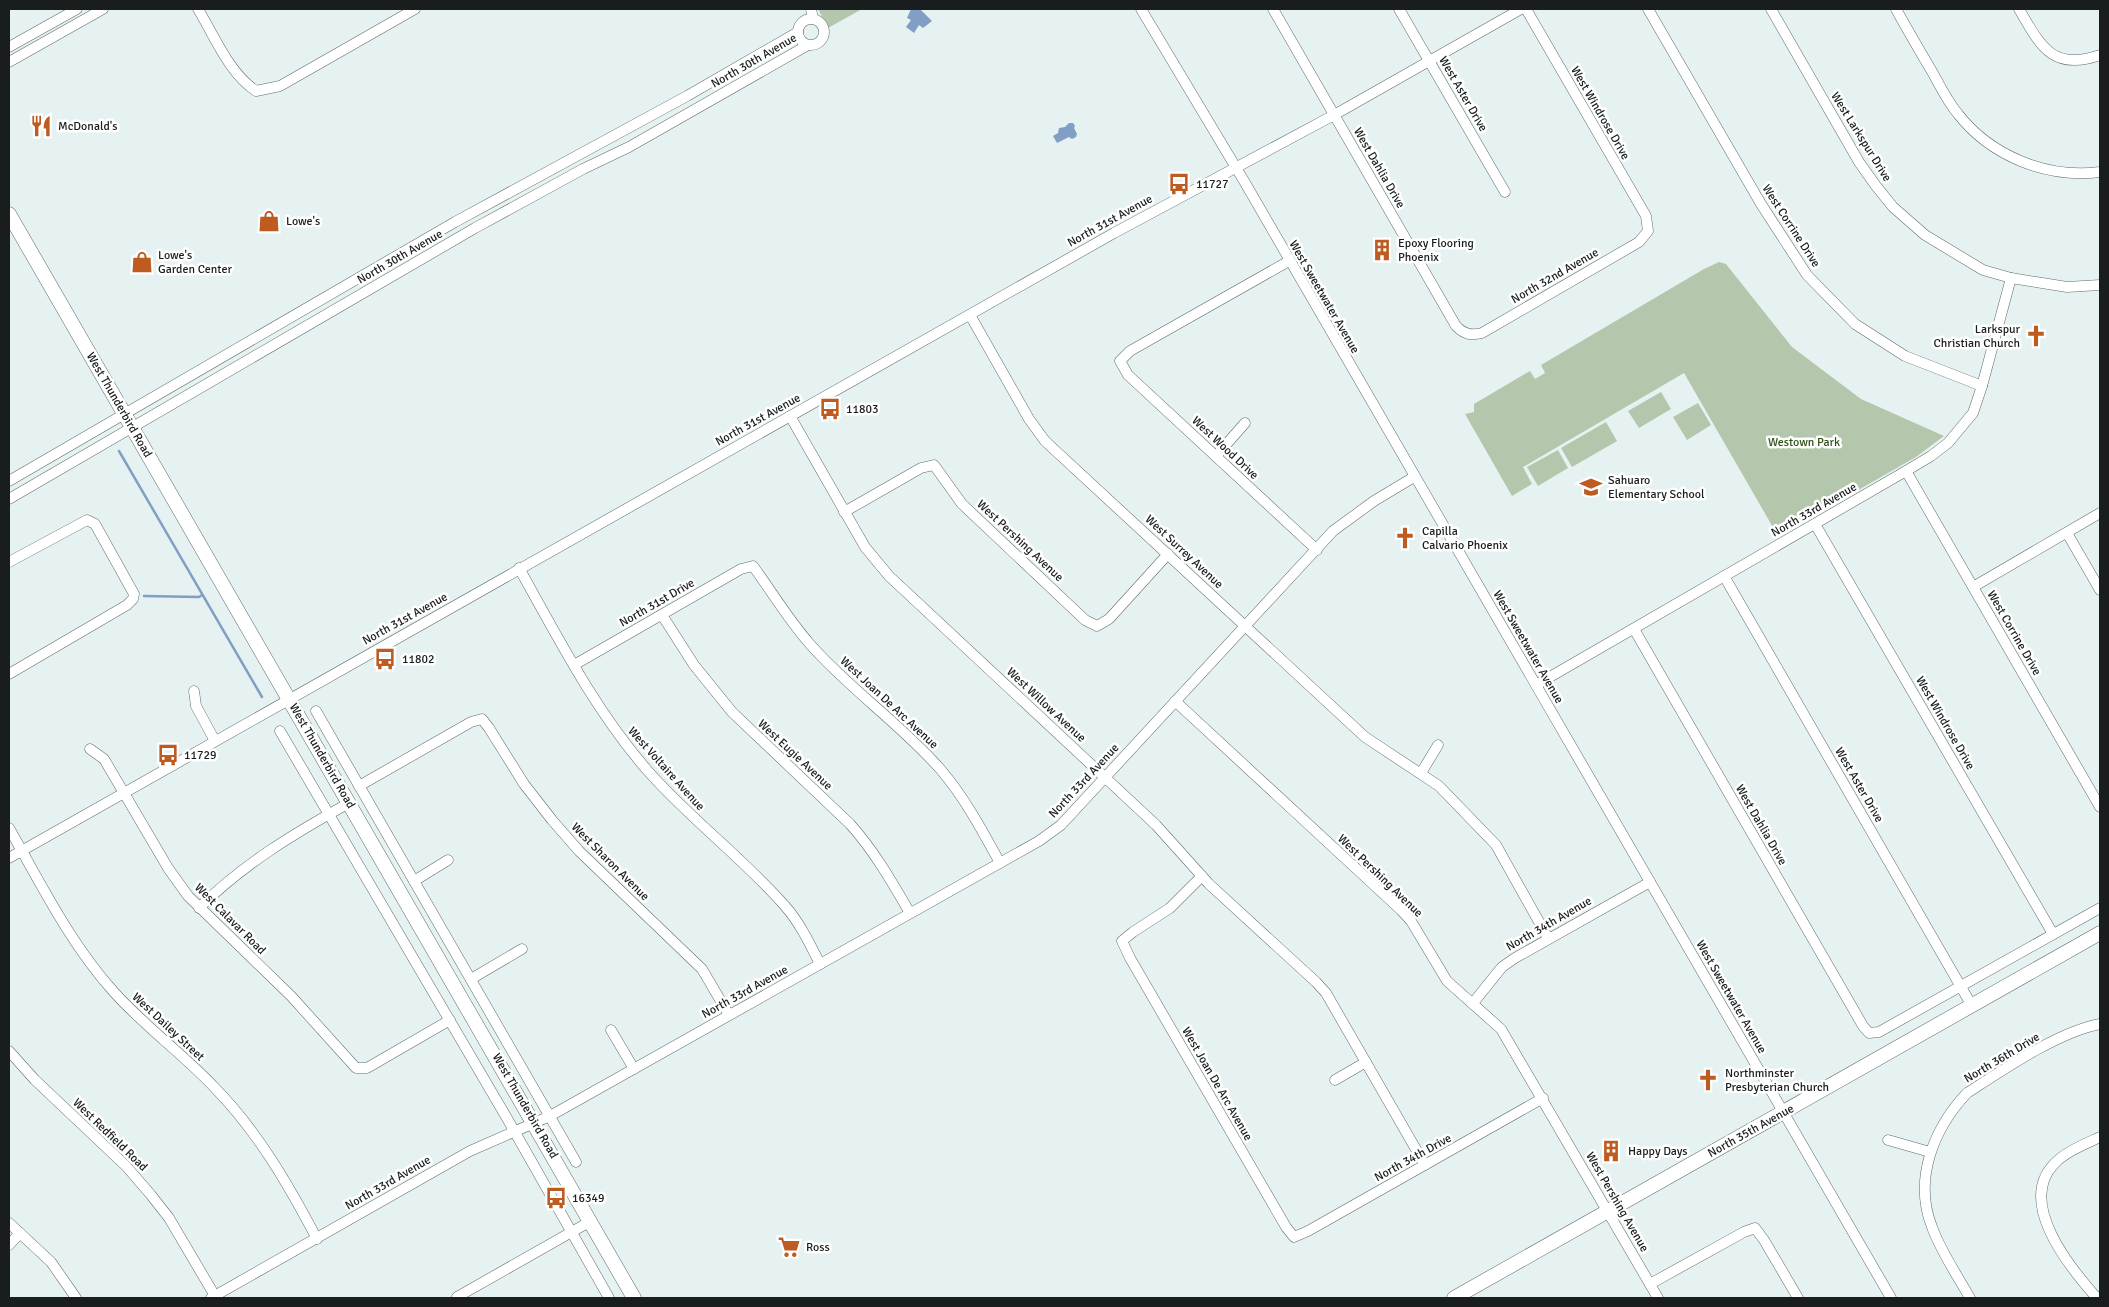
<svg xmlns="http://www.w3.org/2000/svg" width="2109" height="1307" font-family="Signika,sans-serif">
	<style>
		.green { fill: #b4c6ab }
		.water { fill: #819fc5 }
		.lines { fill: none; stroke-linecap: round; stroke-linejoin: round }
		.stream { stroke: #819fc5; stroke-width: 2.5 }
		.minor-casing { stroke: #606a6a; stroke-width: 11 }
		.major-casing { stroke: #606a6a; stroke-width: 15 }
		.minor { stroke: #fff; stroke-width: 10 }
		.major { stroke: #fff; stroke-width: 14 }
		.labels { text-anchor: middle; dominant-baseline: central; stroke-width: 5; stroke-linejoin: round; paint-order: stroke }
		.street-label { font-size: 12px; fill: #191d1d; stroke: #fff }
		.poi-label { font-size: 12px; fill: #191d1d; stroke: #fff; text-anchor: start }
		.park-label { font-size: 12px; fill: #2e5218; stroke: #fff }
	</style>
	<rect width="100%" height="100%" fill="#e6f2f1"/>
	<g class="green">
		<path d="M818 9H862L828 28Z"/>
		<path d="M1719 262 1726 264 1792 347 1861 399 1944 436 1916 457 1778 536 1684 373 1523 467 1532 484 1512 496 1465 414 1474 412V404L1530 371 1535 379 1545 373 1541 365 1704 269Z"/>
		<path d="M1661 392 1671 409 1639 428 1628 411Z"/>
		<path d="M1698 403 1711 425 1687 440 1673 417Z"/>
		<path d="M1606 422 1617 441 1572 467 1561 448Z"/>
		<path d="M1558 450 1568 468 1538 486 1527 467Z"/>
	</g>
	<g class="water">
		<path d="M911 9 921 10 932 21 923 28 919 25 914 33 906 27 911 20 907 18Z"/>
		<path d="M1069 123H1073L1075 126 1074 128 1077 134 1076 137 1072 139 1069 137 1057 143 1053 136 1058 133 1059 128 1065 127Z"/>
	</g>
	<g class="lines">
		<g class="stream">
			<path d="M119 451 262 697"/>
			<path d="M144 596 199 597 202 595"/>
		</g>
		<g class="minor-casing">
			<g id="minor">
				<path d="M198 9C215 37 229 73 256 91L280 86 415 9"/>
				<path d="M811 9 813 19"/>
				<path d="M1141 9 1244 181 1891 1298"/>
				<path d="M1273 9 1456 326C1464 334 1471 336 1482 333L1639 242 1648 231 1646 216 1526 9"/>
				<path d="M1399 9 1505 192"/>
				<path d="M1648 9 1761 204 1807 275 1855 324 1905 356 1982 386"/>
				<path d="M1771 9 1859 162 1876 186 1893 207 1925 235 1983 270 2011 278 2067 287 2100 285"/>
				<path d="M1896 9C1908 31 1921 53 1934 75 1941 88 1948 102 1958 114 1991 156 2047 179 2100 172"/>
				<path d="M2019 9C2040 45 2052 72 2100 55"/>
				<circle cx="811" cy="32" r="13"/>
				<path d="M9 47 77 9"/>
				<path d="M9 62 103 9"/>
				<path d="M1289 261 1130 351 1120 361 1128 375 1317 550"/>
				<path d="M970 315 1029 419 1045 441 1365 737 1439 786 1496 845 1548 938"/>
				<path d="M790 416 865 547 889 576 1156 825 1209 884 1316 982 1326 993 1425 1165"/>
				<path d="M1216 456 1245 423"/>
				<path d="M1906 471 2100 807"/>
				<path d="M9 481 455 222 687 96 798 32"/>
				<path d="M9 499 475 228 583 169 629 147 808 45"/>
				<path d="M844 512 921 468 934 465 962 504 1085 620 1097 626 1109 619 1168 554"/>
				<path d="M1815 524 2053 934"/>
				<path d="M2067 533 2100 590"/>
				<path d="M9 562 87 520 95 524 134 594 133 599 127 605 9 674"/>
				<path d="M519 568C558 638 595 710 647 770 690 819 742 857 785 906 800 923 810 944 820 964"/>
				<path d="M1724 576 1972 1006"/>
				<path d="M1973 587 2100 513"/>
				<path d="M662 615 694 665 732 712 850 824C875 852 892 882 910 913"/>
				<path d="M1634 629 1863 1026 1869 1033 1879 1032 2100 908"/>
				<path d="M574 665 741 569 753 566C772 592 788 619 809 643 849 689 901 724 941 770 965 798 983 832 1000 863"/>
				<path d="M1536 685 1906 471 1931 456 1948 443 1973 413 1982 386 2011 278"/>
				<path d="M194 691 196 706 215 741"/>
				<path d="M1175 701 1401 910 1411 921 1447 981 1501 1029 1658 1298"/>
				<path d="M316 711 576 1162"/>
				<path d="M280 731 508 1120 609 1298"/>
				<path d="M90 749 104 759 168 868 188 896 291 996 356 1068H367L450 1020"/>
				<path d="M1421 773 1438 745"/>
				<path d="M359 786 471 722 482 719 489 728 524 784 552 820 579 851 702 969 729 1015"/>
				<path d="M9 828C41 884 70 943 113 991 144 1026 183 1054 215 1088 258 1132 288 1184 317 1239"/>
				<path d="M9 858 1114 233 1334 115 1521 9"/>
				<path d="M1202 876 1170 908 1133 932 1122 941 1130 958 1286 1227 1294 1237 1308 1231 1543 1098"/>
				<path d="M414 881 448 860"/>
				<path d="M199 908C243 864 295 833 349 803"/>
				<path d="M471 979 522 949"/>
				<path d="M1473 1003 1502 967 1515 958 1650 882"/>
				<path d="M611 1030 634 1069"/>
				<path d="M9 1051 35 1080 126 1166 151 1195 169 1218 215 1296"/>
				<path d="M1335 1080 1366 1062"/>
				<path d="M1888 1140 1930 1152"/>
				<path d="M9 1223 51 1262 76 1298"/>
				<path d="M9 1245 20 1233"/>
				<path d="M1650 1284 1744 1232 1755 1228 1764 1240 1798 1298"/>
				<path d="M457 1297 591 1221"/>
				<path d="M211 1298 470 1151 550 1116 1039 841 1061 825 1333 531 1374 501 1414 477"/>
				<path d="M1970 1298C1957 1275 1941 1252 1932 1227 1913 1179 1934 1128 1967 1093 2004 1069 2058 1032 2100 1024"/>
				<path d="M2097 1298C2070 1268 2017 1203 2054 1164 2065 1152 2085 1144 2100 1137"/>
			</g>
		</g>
		<g class="major-casing">
			<g id="major">
				<path d="M9 214 634 1298"/>
				<path d="M1454 1298 2100 933"/>
			</g>
		</g>
		<use href="#minor" class="minor"/>
		<use href="#major" class="major"/>
	</g>
	<defs>
		<g id="restaurant-bare" transform="scale(1.725)"><path d="M-5-6h1v4h1v-4h1v4h1v-4h1v5L-1.5 .5V6h-2V.5L-5-1ZM5-6V6H3V1.5H1.5Q1.5-4 5-6Z" fill="#be5b21" stroke="#fff" stroke-width="2.5" paint-order="stroke"/></g>
		<g id="bus-bare" transform="scale(1.725)"><path d="M-5-6H5V4H4V6H2V4H-2V6H-4V4H-5ZM-3.5-4V0h7V-4ZM-3.5 1.2v1.5H-2V1.2ZM2 1.2v1.5H3.5V1.2Z" fill="#be5b21" stroke="#fff" stroke-width="2.5" paint-order="stroke"/></g>
		<g id="shop-bare" transform="scale(1.725)"><path d="M-5-2.5h2.3a2.7 3.5 0 0 1 5.4 0H5L5.5 6h-11ZM-1.5-2.5h3a1.5 2.3 0 0 0-3 0Z" fill="#be5b21" stroke="#fff" stroke-width="2.5" paint-order="stroke"/></g>
		<g id="building-bare" transform="scale(1.725)"><path d="M-4-6H4V6H1V3H-1V6H-4ZM-2.5-4.3h1.7v1.8h-1.7ZM.8-4.3h1.7v1.8H.8ZM-2.5-1h1.7V.8h-1.7ZM.8-1h1.7V.8H.8Z" fill="#be5b21" stroke="#fff" stroke-width="2.5" paint-order="stroke"/></g>
		<g id="church-bare" transform="scale(1.725)"><path d="M-1.2-6h2.4v3.5h3.3v2.4h-3.3V6h-2.4V-.1h-3.3v-2.4h3.3Z" fill="#be5b21" stroke="#fff" stroke-width="2.5" paint-order="stroke"/></g>
		<g id="school-bare" transform="scale(1.725)"><path d="M0-5L7-2L0 1L-7-2ZM-4 1L0 2.5L4 1V4Q0 6-4 4Z" fill="#be5b21" stroke="#fff" stroke-width="2.5" paint-order="stroke"/></g>
		<g id="supermarket-bare" transform="scale(1.725)"><path d="M-6-5.5h2.5l.6 2H6L4.5 2H-2.5L-4.4-4H-6ZM-1.5 3.2a1.3 1.3 0 1 0 .1 0ZM3 3.2a1.3 1.3 0 1 0 .1 0Z" fill="#be5b21" stroke="#fff" stroke-width="2.5" paint-order="stroke"/></g>
	</defs>
	<g fill-rule="evenodd">
		<use href="#restaurant-bare" x="41" y="126"/>
		<use href="#bus-bare" x="1179" y="184"/>
		<use href="#shop-bare" x="269" y="221"/>
		<use href="#building-bare" x="1382" y="250"/>
		<use href="#shop-bare" x="142" y="262"/>
		<use href="#church-bare" x="2036" y="336"/>
		<use href="#bus-bare" x="830" y="409"/>
		<use href="#school-bare" x="1591" y="487"/>
		<use href="#church-bare" x="1405" y="538"/>
		<use href="#bus-bare" x="385" y="659"/>
		<use href="#bus-bare" x="168" y="755"/>
		<use href="#church-bare" x="1708" y="1080"/>
		<use href="#building-bare" x="1611" y="1151"/>
		<use href="#bus-bare" x="556" y="1198"/>
		<use href="#supermarket-bare" x="789" y="1247"/>
	</g>
	<g class="labels">
		<g class="street-label">
			<text transform="translate(754 61) rotate(-30)">North 30th Avenue</text>
			<text transform="translate(1463 94) rotate(60)">West Aster Drive</text>
			<text transform="translate(1600 113) rotate(60)">West Windrose Drive</text>
			<text transform="translate(1861 137) rotate(58)">West Larkspur Drive</text>
			<text transform="translate(1379 168) rotate(60)">West Dahlia Drive</text>
			<text transform="translate(1110 221) rotate(-29)">North 31st Avenue</text>
			<text transform="translate(1791 226) rotate(57)">West Corrine Drive</text>
			<text transform="translate(400 257) rotate(-30)">North 30th Avenue</text>
			<text transform="translate(1555 276) rotate(-30)">North 32nd Avenue</text>
			<text transform="translate(1324 297) rotate(60)">West Sweetwater Avenue</text>
			<text transform="translate(119 405) rotate(60)">West Thunderbird Road</text>
			<text transform="translate(758 420) rotate(-29)">North 31st Avenue</text>
			<text transform="translate(1225 448) rotate(43)">West Wood Drive</text>
			<text transform="translate(1814 510) rotate(-30)">North 33rd Avenue</text>
			<text transform="translate(1020 541) rotate(43)">West Pershing Avenue</text>
			<text transform="translate(1184 552) rotate(43)">West Surrey Avenue</text>
			<text transform="translate(657 603) rotate(-30)">North 31st Drive</text>
			<text transform="translate(405 619) rotate(-29)">North 31st Avenue</text>
			<text transform="translate(2014 633) rotate(60)">West Corrine Drive</text>
			<text transform="translate(1528 647) rotate(60)">West Sweetwater Avenue</text>
			<text transform="translate(889 703) rotate(43)">West Joan De Arc Avenue</text>
			<text transform="translate(1046 705) rotate(43)">West Willow Avenue</text>
			<text transform="translate(1945 723) rotate(60)">West Windrose Drive</text>
			<text transform="translate(795 755) rotate(43)">West Eugie Avenue</text>
			<text transform="translate(322 756) rotate(60)">West Thunderbird Road</text>
			<text transform="translate(666 769) rotate(48)">West Voltaire Avenue</text>
			<text transform="translate(1084 781) rotate(-47)">North 33rd Avenue</text>
			<text transform="translate(1859 785) rotate(60)">West Aster Drive</text>
			<text transform="translate(1761 825) rotate(60)">West Dahlia Drive</text>
			<text transform="translate(610 862) rotate(45)">West Sharon Avenue</text>
			<text transform="translate(1380 876) rotate(44)">West Pershing Avenue</text>
			<text transform="translate(230 919) rotate(45)">West Calavar Road</text>
			<text transform="translate(1549 924) rotate(-30)">North 34th Avenue</text>
			<text transform="translate(745 992) rotate(-29)">North 33rd Avenue</text>
			<text transform="translate(1731 997) rotate(60)">West Sweetwater Avenue</text>
			<text transform="translate(168 1027) rotate(43)">West Dailey Street</text>
			<text transform="translate(2002 1058) rotate(-31)">North 36th Drive</text>
			<text transform="translate(1217 1084) rotate(60)">West Joan De Arc Avenue</text>
			<text transform="translate(525 1106) rotate(60)">West Thunderbird Road</text>
			<text transform="translate(1751 1131) rotate(-29)">North 35th Avenue</text>
			<text transform="translate(110 1135) rotate(44)">West Redfield Road</text>
			<text transform="translate(1413 1158) rotate(-29)">North 34th Drive</text>
			<text transform="translate(388 1183) rotate(-30)">North 33rd Avenue</text>
			<text transform="translate(1617 1202) rotate(60)">West Pershing Avenue</text>
		</g>
		<g class="poi-label">
			<text x="58" y="126">McDonald's</text>
			<text x="1196" y="184">11727</text>
			<text x="286" y="221">Lowe's</text>
			<text x="1398" y="243">Epoxy Flooring<tspan x="1398" dy="14">Phoenix</tspan></text>
			<text x="158" y="255">Lowe's<tspan x="158" dy="14">Garden Center</tspan></text>
			<text x="2020" y="329" text-anchor="end">Larkspur<tspan x="2020" dy="14">Christian Church</tspan></text>
			<text x="846" y="409">11803</text>
			<text x="1608" y="480">Sahuaro<tspan x="1608" dy="14">Elementary School</tspan></text>
			<text x="1422" y="531">Capilla<tspan x="1422" dy="14">Calvario Phoenix</tspan></text>
			<text x="402" y="659">11802</text>
			<text x="184" y="755">11729</text>
			<text x="1725" y="1073">Northminster<tspan x="1725" dy="14">Presbyterian Church</tspan></text>
			<text x="1628" y="1151">Happy Days</text>
			<text x="572" y="1198">16349</text>
			<text x="806" y="1247">Ross</text>
		</g>
		<g class="park-label">
			<text x="1804" y="442">Westown Park</text>
		</g>
	</g>
	<rect width="2109" height="1307" fill="none" stroke="#191d1d" stroke-width="20"/>
</svg>
